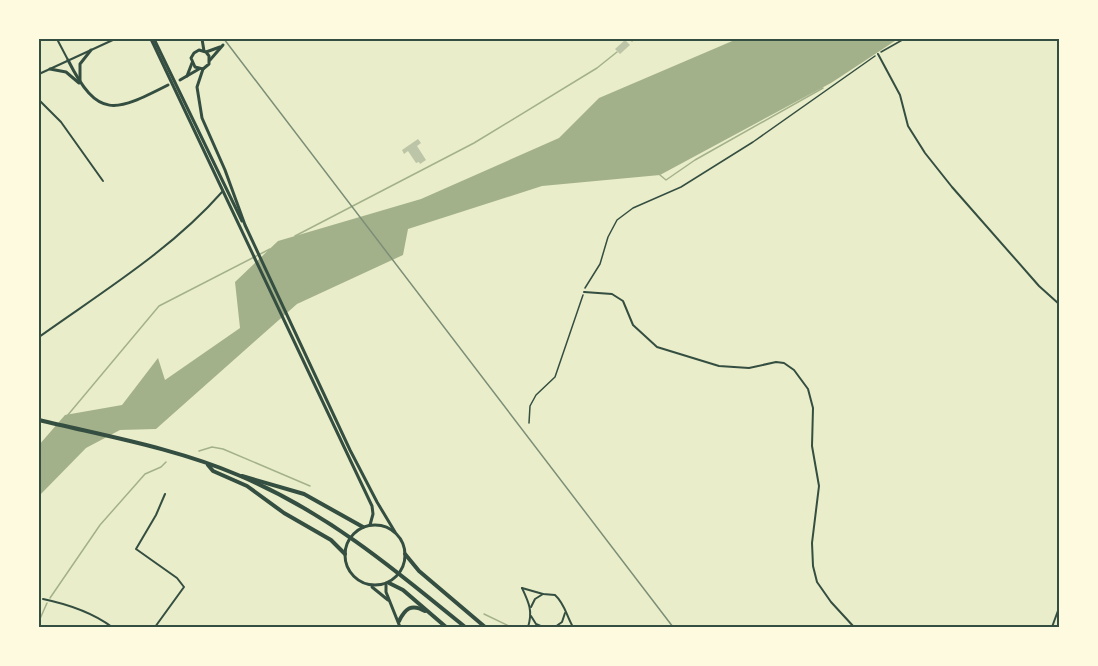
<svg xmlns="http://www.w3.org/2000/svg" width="1098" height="666" font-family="'PT Sans Narrow',sans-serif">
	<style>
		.water { fill: #a3b18a }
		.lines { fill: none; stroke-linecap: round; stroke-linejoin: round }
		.stream { stroke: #a3b18a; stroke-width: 1.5 }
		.building { fill: #bcc5a7 }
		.path { stroke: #344e41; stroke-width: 1.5 }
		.minor { stroke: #344e41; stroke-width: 2 }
		.tertiary { stroke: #344e41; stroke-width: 3 }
		.secondary { stroke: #344e41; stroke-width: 3 }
		.trunk { stroke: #344e41; stroke-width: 4 }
		.rail { stroke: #7c8e77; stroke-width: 1.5 }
		.neatline { fill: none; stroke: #344e41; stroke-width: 2 }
	</style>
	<rect width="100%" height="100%" fill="#e9edc9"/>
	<path class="water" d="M737 39H898L831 83 660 175 542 186 408 229 403 255 297 304 156 429 120 430 86 448 39 496V445L65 415 122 405 158 358 165 380 240 328 235 282 278 241 421 199 559 138 599 98Z"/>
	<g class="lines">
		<g class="stream">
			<path d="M632 41 635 39"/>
			<path d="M660 175 666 180 695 160 823 88"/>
			<path d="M295 236 474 143 597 68 617 52"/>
			<path d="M67 416 159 306 270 249"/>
			<path d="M199 451 212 447 223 449 310 486"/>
			<path d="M50 598 100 525 145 474 161 467 166 462"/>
			<path d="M484 614 511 627"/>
			<path d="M39 621 47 603"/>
		</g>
	</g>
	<g class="building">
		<path d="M625 40 630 45 620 54 615 49Z"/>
		<path d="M418 139 421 143 417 146 426 160 420 164 419 162 416 163 408 151 404 154 402 150Z"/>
	</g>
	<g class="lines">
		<g class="path">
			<path d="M881 52 904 39"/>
			<path d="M585 288 600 264 608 237 617 220 633 208 681 187 753 142 875 56"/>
			<path d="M529 423 530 406 536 395 555 377 583 295"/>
		</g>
		<g class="minor">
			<path d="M57 39 68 60"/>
			<path d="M878 54 900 95 908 126 925 153 952 187 1039 286 1059 304"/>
			<path d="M39 74 115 39"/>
			<path d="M39 100 61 122 103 181"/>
			<path d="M584 292 612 294 623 301 633 325 657 347 719 366 749 368 776 362 784 363 794 370 808 389 813 408 812 446 819 486 812 543 813 566 817 582 831 602 854 627"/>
			<path d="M39 337C102 292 171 250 222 192"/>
			<path d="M522 588 543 594 555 595C565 604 566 615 573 627"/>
			<path d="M522 588C529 603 533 611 528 627"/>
			<path d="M43 599C67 604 93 613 112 627"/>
			<path d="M531 607 535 599 543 594"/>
			<path d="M531 616 536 624 543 627"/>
			<path d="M155 627 184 587 177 578 136 549 156 515 165 494"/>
			<path d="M555 627 562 622 565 613"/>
			<path d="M1052 627 1059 608"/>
		</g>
		<g class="tertiary">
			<path d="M206 52 209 56V64L203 69 195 67 191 58 194 53 199 50 206 52 220 47"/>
			<path d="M68 60C98 120 115 112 168 85"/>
			<path d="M210 60 223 45"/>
			<path d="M50 69 66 72 79 83"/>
			<path d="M187 76 192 63"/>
			<path d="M180 80 199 69"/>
			<path d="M80 82V64L91 50"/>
		</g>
		<g class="secondary">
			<path d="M151 39 372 506 373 514 370 525"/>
			<path d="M154 39 242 221"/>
			<path d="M202 39 204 51"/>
			<path d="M203 69 197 87 202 118 225 170 245 225 350 450 377 502 395 532"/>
			<circle cx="375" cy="555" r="30"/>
			<path d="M386 583V592L400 627"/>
			<path d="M372 587 388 600"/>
		</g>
		<g class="trunk">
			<path d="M39 420C105 436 175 448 238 475 326 512 392 567 465 627"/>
			<path d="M208 465 213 471 247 486 284 513 331 540 345 554"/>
			<path d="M242 476 304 494 363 527"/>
			<path d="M405 554 419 571 485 627"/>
			<path d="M389 583 403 590 446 627"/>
			<path d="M399 621C405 609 411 603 425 611"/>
		</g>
		<path class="rail" d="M224 39 673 627"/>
	</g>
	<rect width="1098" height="666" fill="none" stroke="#fefae0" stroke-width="81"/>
	<rect x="40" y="40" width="1018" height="586" class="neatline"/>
</svg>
